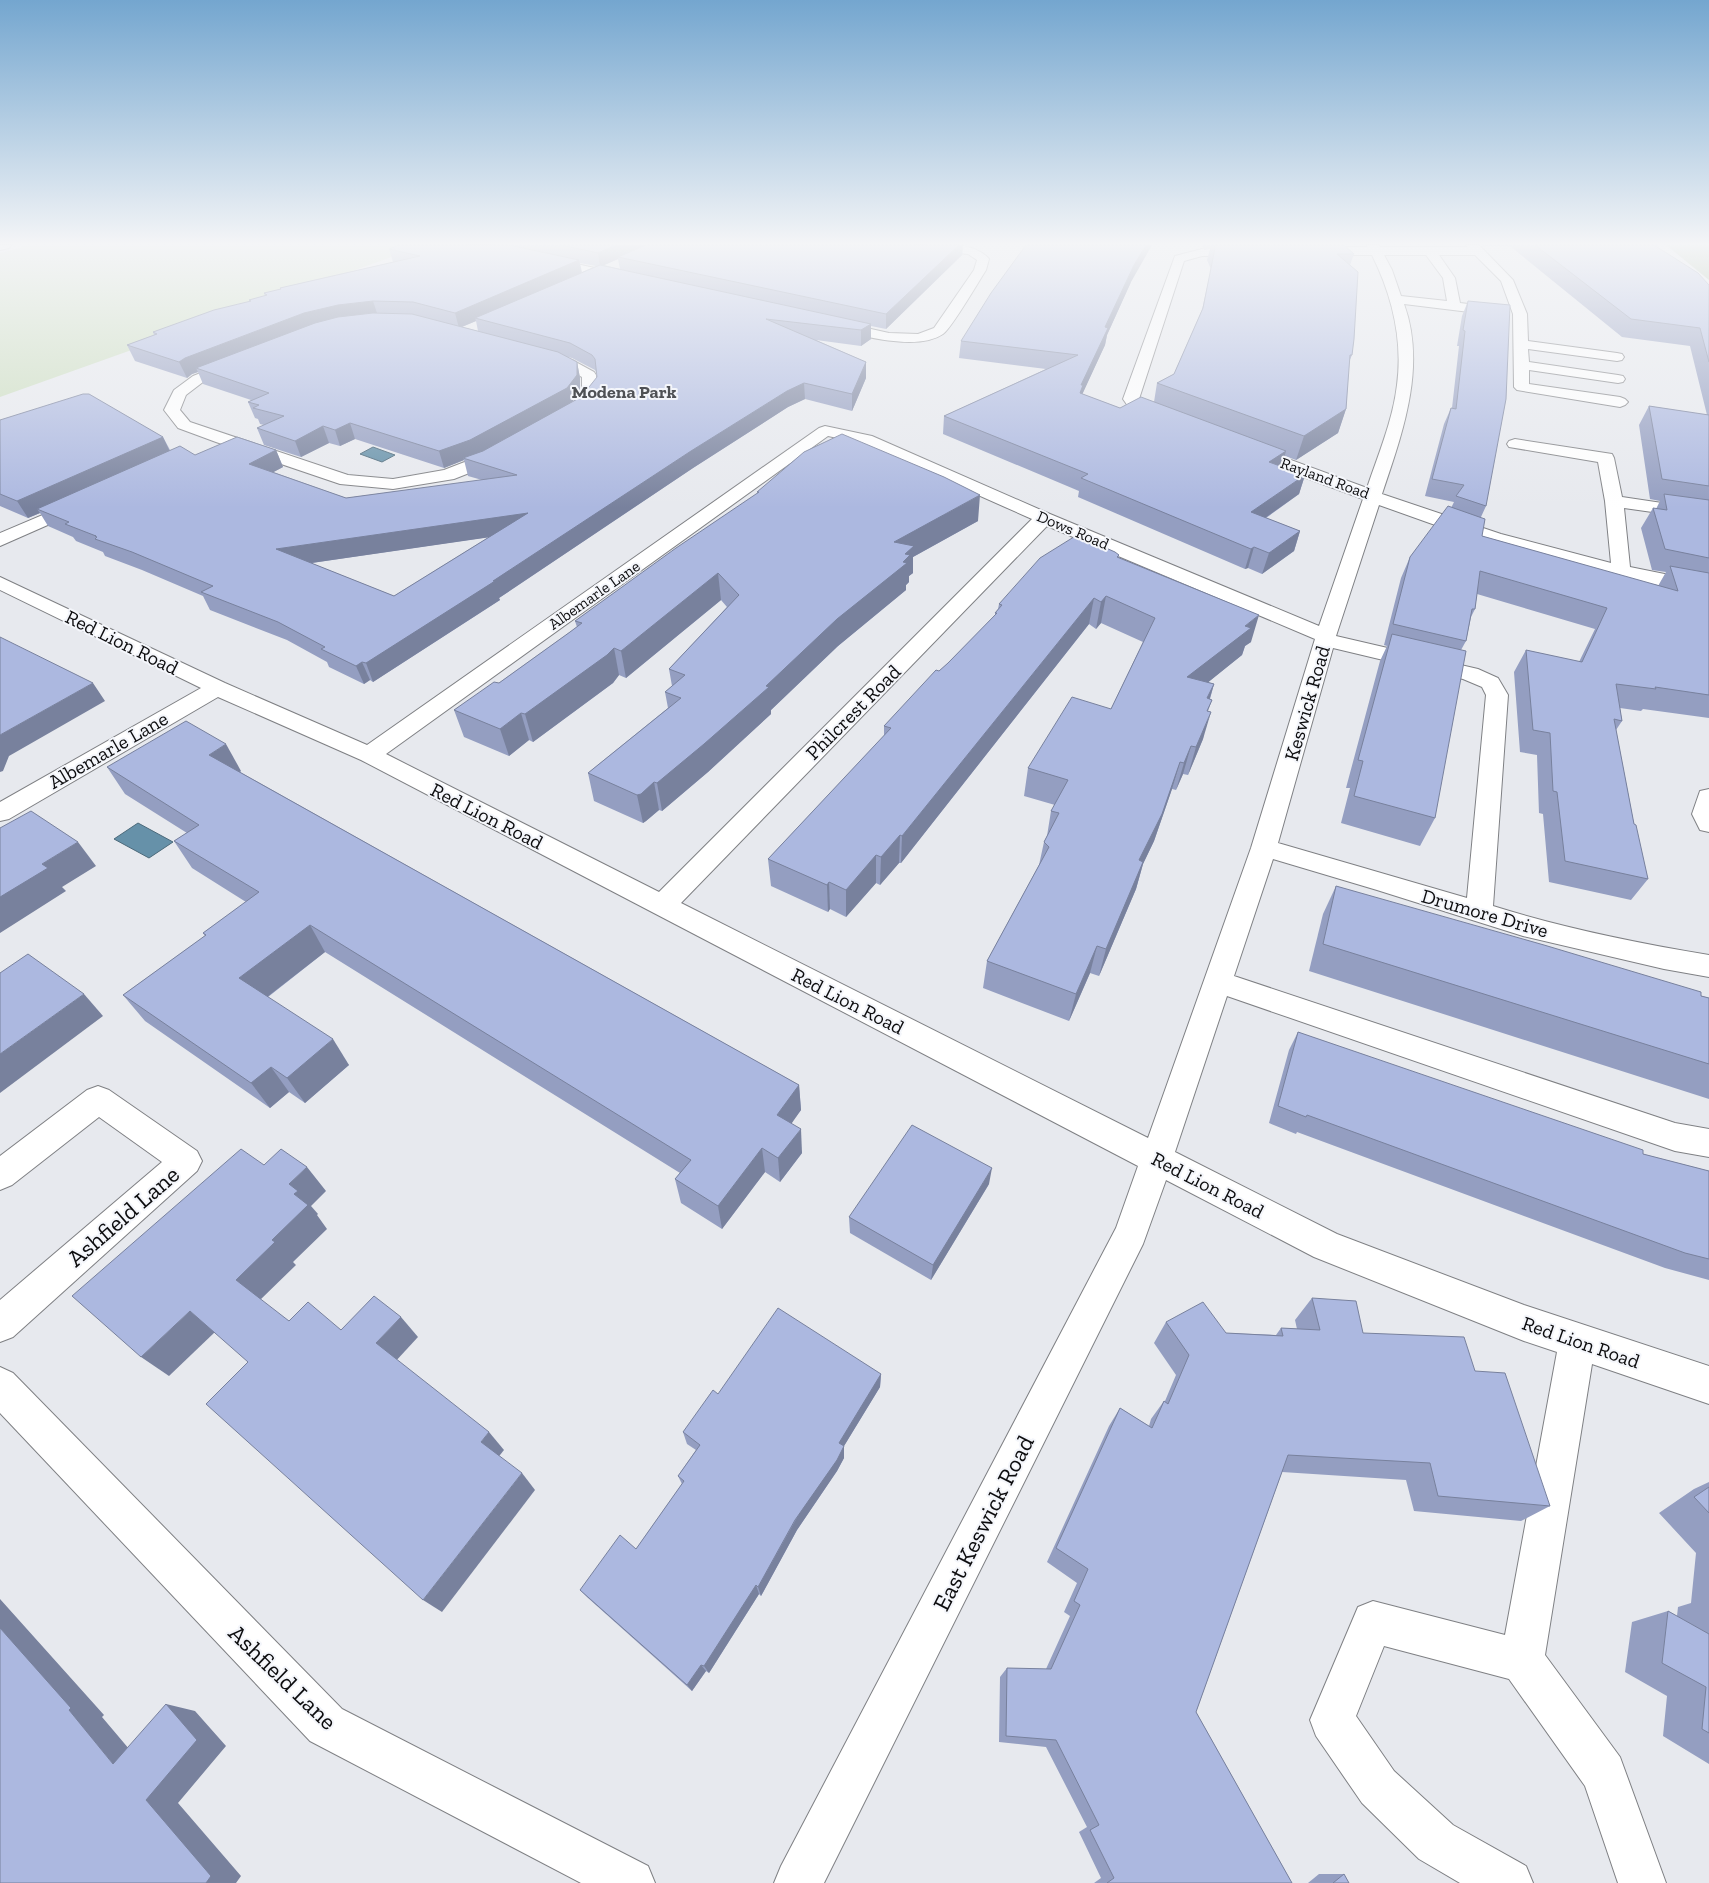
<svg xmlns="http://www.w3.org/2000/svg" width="1709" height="1883" font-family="'Zilla Slab',serif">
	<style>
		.green { fill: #cbddbe }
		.forest { fill: #9db38c }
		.water { fill: #6691a9; stroke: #4b697a }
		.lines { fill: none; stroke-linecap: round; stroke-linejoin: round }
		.minor-casing { stroke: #7f8084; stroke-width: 2 }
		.minor { fill: #fff; fill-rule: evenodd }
		.wall { fill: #949ec1; fill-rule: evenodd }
		.shaded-wall { fill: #78819d }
		.building { fill: #acb8e0; stroke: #78819d; fill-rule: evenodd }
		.labels { text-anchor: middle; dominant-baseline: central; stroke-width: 4; stroke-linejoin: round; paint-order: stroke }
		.far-street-label { font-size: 16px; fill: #0c0c0e; stroke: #f4f6fb }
		.far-neighbourhood-label { font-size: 18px; font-weight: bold; fill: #4f5155; stroke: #f4f6fb }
		.street-label { font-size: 20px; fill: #0c0c0e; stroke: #f4f6fb }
		.near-street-label { font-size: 24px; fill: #0c0c0e; stroke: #f4f6fb }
	</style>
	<rect width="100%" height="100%" fill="#e7e9ee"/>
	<path class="green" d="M30 245H425L0 397V253Z"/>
	<path class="forest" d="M1666 245H1709V280Z"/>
	<g class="water">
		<path d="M373 447 395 455 382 462 360 454Z"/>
		<path d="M138 823 173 842 149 858 114 839Z"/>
	</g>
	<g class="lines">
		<g class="minor-casing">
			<g id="minor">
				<path d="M0 245H11L9 248 0 250Z"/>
				<path d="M469 245H490L622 274 628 278 622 282 475 249Z"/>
				<path d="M915 245C937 244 973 240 989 259L986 270C979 281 951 329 943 334 917 352 859 335 830 328L828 325 835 321 889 333 918 334 934 328 974 270 977 260 968 254 921 249Z"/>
				<path d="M1367 245H1379L1380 247H1468L1466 245H1479L1513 280 1527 314 1528 341 1617 353 1622 354 1624 357 1622 360 1617 361 1528 349 1529 362 1618 375 1623 376 1625 379 1623 382 1618 383 1529 370V384L1620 397 1625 399 1628 402 1625 405 1620 407 1517 390 1514 387 1513 314 1501 281 1475 255H1439L1455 278 1460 303 1502 308 1509 312 1502 316 1404 304C1427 367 1402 434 1382 494L1501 534 1611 563 1605 501 1598 462 1509 447 1507 444 1509 441 1515 439 1612 454 1614 458 1622 497 1709 510V520L1624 508 1630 567 1709 583V595L1621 578 1524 553 1452 531 1379 505 1336 636 1478 669 1498 678 1508 695 1493 906C1563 928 1637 943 1709 955V977L1664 969 1523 936 1377 890 1273 859 1234 976 1675 1123 1709 1129V1157L1675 1151 1227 996 1175 1152 1337 1234 1524 1305 1709 1366V1404L1592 1364 1545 1655 1620 1757 1666 1883H1618L1585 1786 1509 1679 1384 1646 1356 1716 1394 1771 1453 1825 1526 1866 1533 1883H1460L1419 1859 1362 1803 1316 1736 1310 1720 1358 1607 1373 1601 1505 1635 1557 1352 1524 1341 1314 1257 1166 1180 1143 1244 824 1883H774L781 1866 1116 1228 1138 1166 361 760 218 697 9 819 0 821V802L201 688 0 590V577L225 683 367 745 819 428 825 426 872 436 1050 514 1319 626 1363 499 1241 454 1239 450 1241 446H1253L1367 488C1378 455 1393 420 1397 385 1403 340 1392 295 1372 255H1312L1306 251 1312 247H1368ZM1384 255H1426L1443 278 1447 301 1401 296 1392 270ZM828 436 861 443 1032 519 659 892 386 754ZM1047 526 1315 639 1251 848 1148 1138 681 903ZM1333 648 1463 679 1482 687 1486 695 1467 898 1278 843Z"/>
				<path d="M1246 248 1250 249 1252 252 1250 255 1202 256 1184 261 1139 399 1141 403 1170 417 1172 420 1170 423H1158L1130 409 1123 399 1175 256 1202 249Z"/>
				<path d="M378 318 417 319 572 360 594 372 596 375 598 392 583 412 487 466 454 479 393 489 340 484 216 442 178 428 164 410 174 390 193 376 310 330 343 322ZM378 326 417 327 562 366 582 377V392L571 406 475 458 444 470 393 479 348 475 190 422 180 410 186 395 203 382 320 336 343 330Z"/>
				<path d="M78 500 84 501 87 505 84 509 0 546V533Z"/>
				<path d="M1709 789V832L1700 830 1692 814 1700 791Z"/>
				<path d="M98 1086 109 1090 197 1151 202 1161 197 1171 13 1337 0 1342V1300L162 1162 99 1117 12 1185 0 1190V1156L87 1090Z"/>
				<path d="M0 1367 13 1373 342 1709 648 1866 655 1883H581L310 1741 0 1413Z"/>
			</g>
		</g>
		<use href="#minor" class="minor"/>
	</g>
	<g class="wall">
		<path d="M399 245H963L962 255 886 329 871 326V339L861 346 816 340 866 362V378L852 411 805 399 788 407 693 468 499 598 500 600 373 682 370 680 364 684 329 667 327 662 287 640 210 610 203 596 142 570 105 556 103 552 76 541 73 537 48 526 40 513 28 518 0 506V420L163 437 170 450 195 455 276 450 283 467 273 472 346 498 482 480 468 476 464 460 444 468 355 439 340 446 329 443 301 457 264 445 257 428 264 425 260 424 258 419 255 418 248 402 251 400 203 384 198 372 192 374 187 378 135 361 127 345 154 335 153 332 250 302 249 300 265 296 264 293 280 290V288L393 262 389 249ZM618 259 620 269 604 265ZM580 263 596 266 582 272ZM476 321 478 331 462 327ZM567 357 572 358 595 370 596 372 597 377 581 397 571 403 580 391V378L577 362ZM489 537 394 596 311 563Z"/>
		<path d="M1202 245H1344L1354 254 1350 265 1352 355 1349 362 1346 409 1338 433 1296 460 1285 456 1282 466 1305 475 1299 494 1266 518 1300 531 1294 551 1262 574 1248 568 1245 569 1078 497 1079 491 943 434 944 416 1046 369 959 358 961 341 1131 282 1107 335 1105 345 1082 394 1120 408 1154 402 1157 383 1174 374 1202 310 1211 269 1207 260 1210 249 1204 250Z"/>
		<path d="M1481 245H1658L1657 247 1709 285V718L1643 709 1641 711 1620 708 1622 721 1616 730 1634 824 1648 879 1631 900 1549 882 1543 814 1539 813 1537 755 1520 752 1514 672 1526 650 1579 662 1595 629 1477 594 1475 609 1471 617 1466 641 1461 650 1435 818 1420 846 1341 823 1350 788H1346L1380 661 1387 646 1384 645 1401 578 1410 557 1451 508 1454 502 1425 496 1444 424 1451 408H1452L1459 346H1457L1462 316 1468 301 1486 506 1481 517 1482 536 1658 586 1666 572 1652 570 1641 528 1653 508 1656 509 1660 501 1650 499 1639 425 1649 406 1707 415 1690 346 1622 337 1510 246H1483Z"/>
		<path d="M757 492 978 521 913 557V573L909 576V582L906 585V590L838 646 771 710V714L708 772 662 811 659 810 646 821 643 823 594 801 588 773 668 708 665 692 672 686 669 669 727 607 721 600 626 678 619 675 613 683 533 742 529 740 509 756 464 737 454 710 499 683 577 627 575 621 757 494Z"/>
		<path d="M1119 555V558L1251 642 1245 646 1242 655 1208 682 1214 684 1210 699 1212 700 1208 711 1203 739 1188 775 1183 774 1176 790 1172 789 1154 841 1143 864 1136 889 1099 976 1090 973 1069 1021 983 988 987 961 1039 865 1044 842 1047 836 1051 811 1055 805 1024 796 1028 768 1111 709 1143 642 1101 623 1096 629 1089 624 901 863H899L880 885 876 883 846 917 830 909 828 912 771 886 768 859 884 736V726L948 663 995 616V613L998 609 999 604Z"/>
		<path d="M107 767 241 771 240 772 799 1085 801 1110 791 1123 802 1153 780 1182 765 1172 722 1229 681 1203 675 1179 680 1173 325 952 268 997 349 1065 305 1103 289 1092 270 1108 145 1021 123 995 205 936 203 933 246 902 192 868 174 841 187 833 125 794Z"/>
		<path d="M1336 886 1709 998V1099L1309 971 1323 914Z"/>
		<path d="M1298 1032 1643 1154 1709 1171V1280L1665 1268 1297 1132 1296 1134 1269 1123 1289 1050Z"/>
		<path d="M989 1184 931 1280 850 1233 849 1217Z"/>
		<path d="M1312 1298 1363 1333 1475 1371 1550 1506 1521 1521 1414 1511 1406 1480 1282 1472 1196 1712 1292 1883H1094L1101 1878 1079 1832 1087 1827 1046 1747 999 1742 1000 1677 1007 1668 1046 1669 1070 1616 1064 1612 1077 1583 1047 1562 1109 1426 1120 1408 1149 1426 1151 1419 1164 1401H1165L1176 1375 1154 1343 1166 1322 1226 1333 1276 1335 1281 1328 1297 1329 1295 1320Z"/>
		<path d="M881 1374 880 1387 844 1446V1458L837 1471 797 1530 761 1596 759 1594 709 1673 706 1671 692 1691 588 1598 580 1590 636 1549 682 1484 678 1476 696 1450 687 1444 683 1432 718 1394Z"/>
		<path d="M1709 1482V1764L1663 1736 1667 1696 1625 1672 1632 1622 1668 1611 1677 1616 1678 1607 1691 1603 1696 1553 1659 1513 1694 1489Z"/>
		<path d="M1319 1874H1344L1349 1883H1308Z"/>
	</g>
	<g class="shaded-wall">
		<path d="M616 245H651L618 257V259L600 267 598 253Z"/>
		<path d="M959 245H963L962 255 886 329V314Z"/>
		<path d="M1146 245H1152L1131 282 1107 335 1105 345 1082 395 1077 412 1081 385 1105 327 1134 265Z"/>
		<path d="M579 260 582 275 475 318 476 321 459 328 455 313Z"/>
		<path d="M373 301 378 316 196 368 198 372 192 374 187 378 179 362 185 358 304 313 338 305Z"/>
		<path d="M871 324V339L861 346V330Z"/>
		<path d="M577 362 580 378V391L570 405 474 456 463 458 464 460 444 468 439 451Z"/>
		<path d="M866 362V378L852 411V394Z"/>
		<path d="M804 383 805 399 788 407 693 468 499 598 500 600 373 682 366 663 691 451 787 391Z"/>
		<path d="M1346 409 1338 433 1296 460 1304 436Z"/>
		<path d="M350 423 355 439 340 446 335 430Z"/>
		<path d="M323 426 329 443 301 457 295 441Z"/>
		<path d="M163 437 171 454 37 509 40 513 28 518 17 501Z"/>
		<path d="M276 450 283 467 257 481 249 464Z"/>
		<path d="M1286 451 1281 470 1269 462Z"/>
		<path d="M1305 475 1299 494 1245 532 1251 512Z"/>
		<path d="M980 495 978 521 913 557V573L909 576V582L906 585V590L838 646 771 710V714L708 772 662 811 657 783 766 686 894 542Z"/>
		<path d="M528 513 532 531 284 567 276 549Z"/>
		<path d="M1300 531 1294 551 1262 574 1269 553Z"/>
		<path d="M1254 547 1248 568 1245 569 1251 549Z"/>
		<path d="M718 573 721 600 626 678 621 651Z"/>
		<path d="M1106 596 1101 623 1096 629 1101 602Z"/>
		<path d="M1094 598 1089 624 901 863 902 836Z"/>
		<path d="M1259 615 1251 642 1245 646 1242 655 1180 705 1187 677 1245 626Z"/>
		<path d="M614 648 619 675 613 683 533 742 525 714Z"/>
		<path d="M362 662 370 680 364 684 356 666Z"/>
		<path d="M93 683 105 701 9 756 3 771 0 772V735Z"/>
		<path d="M1214 684 1206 711 1207 698Z"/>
		<path d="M1211 712 1203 739 1188 775 1196 747Z"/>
		<path d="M521 713 529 740 509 756 500 729Z"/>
		<path d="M226 744 241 771 224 782 209 755Z"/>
		<path d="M1191 746 1183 774 1176 790 1184 763Z"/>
		<path d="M1180 762 1172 789 1154 841 1143 864 1136 889 1099 976 1106 949 1139 860Z"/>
		<path d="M654 782 659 810 646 821 643 823 637 795Z"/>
		<path d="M900 835 899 863 880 885 881 857Z"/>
		<path d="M78 842 96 866 62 887 66 891 0 933V897L42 864Z"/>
		<path d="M876 855V883L846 917V890Z"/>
		<path d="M829 882 830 909 828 912 827 885Z"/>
		<path d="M310 925 325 952 258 1004 239 978Z"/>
		<path d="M1097 946 1090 973 1069 1021 1076 994Z"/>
		<path d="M84 994 103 1016 0 1093V1054Z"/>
		<path d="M333 1039 349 1065 305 1103 287 1078Z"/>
		<path d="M271 1067 289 1092 270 1108 251 1083Z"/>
		<path d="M799 1085 801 1110 780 1140 777 1115Z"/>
		<path d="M801 1129 802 1153 780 1182 778 1158Z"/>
		<path d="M762 1148 765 1172 722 1229 718 1206Z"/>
		<path d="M307 1167 326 1191 311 1206 318 1214 317 1215 327 1229 293 1262 296 1265 259 1301 236 1280 272 1240 294 1194 289 1184Z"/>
		<path d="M992 1168 989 1184 931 1280 933 1265Z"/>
		<path d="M190 1311 215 1332 169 1376 141 1357Z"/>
		<path d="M401 1317 418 1337 394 1363 376 1343Z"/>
		<path d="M881 1374 880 1387 844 1446V1458L837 1471 797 1530 761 1596 758 1587 839 1443Z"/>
		<path d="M489 1432 504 1450 496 1460 481 1442Z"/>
		<path d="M522 1473 535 1490 442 1612 423 1600Z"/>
		<path d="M756 1585 759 1594 709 1673 704 1666Z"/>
		<path d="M0 1599 104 1715 102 1717 146 1769 113 1764 0 1628Z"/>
		<path d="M701 1665 706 1671 692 1691 687 1685Z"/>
		<path d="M166 1704 195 1711 226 1746 178 1803 241 1876 236 1883H206L146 1800Z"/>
	</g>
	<g class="building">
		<path d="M399 245H509L579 260 455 313 413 302 373 301 338 305 304 313 185 358 179 362 127 345 157 334 153 332 214 310 251 301 249 300 267 295 264 293 281 289 280 288 420 256 389 249Z"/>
		<path d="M561 245H616L598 253Z"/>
		<path d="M646 245H959L886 314 618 257Z"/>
		<path d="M1026 245H1146L1134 265 1105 327 1108 328 1081 385H1083L1080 393 1120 408 1141 397 1286 451 1269 462 1305 475 1251 512 1300 531 1269 553 1254 547 1251 549 1081 478 1088 474 944 416 1078 355 961 341 991 293Z"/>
		<path d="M1214 245H1344L1354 254H1337L1358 272 1354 339 1352 355H1350L1346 409 1304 436 1157 383 1174 374 1203 308 1215 248Z"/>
		<path d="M1535 245H1654L1698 273 1709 285V362L1700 328 1631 319Z"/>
		<path d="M600 265 871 324 861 330 766 319 866 362 852 394 804 383 787 391 691 451 493 581H495L366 663 362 662 356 666 321 649 325 647 278 622 201 592 213 586 132 552 95 539 97 537 95 536H96L65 524 69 522 37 509 180 446 195 455 237 437 276 450 249 464 346 498 517 475 463 458 483 451 581 397 597 377 595 359 592 355 570 343 475 318ZM528 513 394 596 276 549Z"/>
		<path d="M1468 301 1510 305 1506 399 1486 506 1456 496 1464 485 1432 479 1451 408 1456 409 1465 331 1463 330Z"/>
		<path d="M373 313 412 314 558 352 577 362V375L567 388 470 440 439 451 350 423 335 430 323 426 295 441 257 428 284 416 253 408 259 405 248 402 269 393 196 368 315 323 338 317Z"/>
		<path d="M83 394H89L163 437 17 501 0 494V420Z"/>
		<path d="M1649 406 1709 415V486L1662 479Z"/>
		<path d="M842 434 944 477 980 495 894 542 914 546 905 554 910 555 903 562 907 563 837 619 766 686 769 687 704 744 657 783 654 782 641 794 637 795 588 773 681 698 665 692 685 675 669 669 739 595 718 573 621 651 614 648 607 655 525 714 521 713 500 729 454 710 494 682 499 683 570 632 582 623 575 621 676 548 759 492H757L804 452Z"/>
		<path d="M1664 494 1709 500V558L1665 549 1653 508 1667 510Z"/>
		<path d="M1448 506 1485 519 1482 536 1678 591 1670 566 1709 573V695L1655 687 1656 689 1616 684 1622 721 1614 719 1634 824 1636 825 1648 879 1565 861 1557 792 1553 791 1550 733 1533 730 1526 650 1582 662 1607 608 1480 571 1475 609H1472L1466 641 1393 624 1410 557Z"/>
		<path d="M1077 535 1115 552 1119 555 1117 557 1259 615 1245 626 1251 628 1187 677 1214 684 1207 698 1212 700 1207 711 1211 712 1196 747 1191 746 1184 763 1180 762 1162 814 1139 860 1143 862 1106 949 1097 946 1076 994 987 961 1049 847 1044 842 1059 813 1051 811 1068 780 1028 768 1072 697 1111 709 1155 618 1106 596 1101 602 1094 598 902 836 900 835 881 857 876 855 846 890 829 882 827 885 768 859 891 728 884 726 936 670 939 671 948 663 997 613H995L1002 605 999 604 1040 558Z"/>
		<path d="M1392 634 1466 651 1435 818 1354 796 1363 761 1358 760Z"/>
		<path d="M0 637 93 683 0 735Z"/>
		<path d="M186 721 226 744 209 755 799 1085 777 1115 801 1129 778 1158 762 1148 718 1206 675 1179 691 1160 310 925 239 978 333 1039 287 1078 271 1067 251 1083 123 995 206 935 203 933 259 892 174 841 199 825 107 767Z"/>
		<path d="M31 811 78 842 42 864 48 868 0 897V828Z"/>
		<path d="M1336 886 1544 945 1701 992V996L1709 998V1064L1323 944Z"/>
		<path d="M28 954 84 994 0 1054V973Z"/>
		<path d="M1298 1032 1643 1150V1154L1709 1171V1259L1685 1253 1307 1115 1306 1117 1278 1106Z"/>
		<path d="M912 1125 992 1168 933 1265 849 1217Z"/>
		<path d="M241 1149 264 1165 281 1149 307 1167 289 1184 298 1191 294 1194 308 1205 272 1240 275 1242 236 1280 289 1321 308 1302 341 1330 374 1296 401 1317 376 1343 489 1432 481 1442 522 1473 423 1600 206 1404 248 1362 190 1311 141 1357 72 1296Z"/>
		<path d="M1312 1298 1356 1301 1363 1333 1464 1337 1475 1371 1505 1373 1550 1506 1438 1496 1430 1463 1288 1455 1196 1712 1292 1883H1107L1114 1878 1090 1830 1099 1825 1056 1740 1006 1736 1007 1668 1051 1669 1080 1605 1074 1601 1088 1569 1056 1548 1120 1408 1152 1428 1164 1401 1168 1404 1189 1355 1166 1322 1203 1302 1226 1333 1283 1336 1281 1328 1320 1330Z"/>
		<path d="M778 1308 881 1374 839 1443 844 1446 837 1460 795 1520 758 1587 756 1585 704 1666 701 1665 687 1685 580 1590 620 1535 636 1549 684 1481 678 1476 700 1445 683 1432 713 1390 718 1394Z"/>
		<path d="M1709 1487V1513L1694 1497Z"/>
		<path d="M1668 1611 1709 1634V1733L1702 1729 1706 1687 1662 1663Z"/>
		<path d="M0 1628 71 1708 69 1710 113 1764 166 1704 197 1740 146 1800 211 1876 206 1883H0Z"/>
		<path d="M1344 1874 1349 1883H1333Z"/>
	</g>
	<linearGradient id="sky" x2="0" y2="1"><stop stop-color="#74a6cf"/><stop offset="0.48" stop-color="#f4f5f7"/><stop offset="1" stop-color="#f4f5f7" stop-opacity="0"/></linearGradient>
	<rect width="1709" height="508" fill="url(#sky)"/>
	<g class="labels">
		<g class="far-street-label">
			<text transform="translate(1325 478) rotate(20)">Rayland Road</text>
			<text transform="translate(1073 530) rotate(23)">Dows Road</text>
			<text transform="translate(594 595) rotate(-35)">Albemarle Lane</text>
		</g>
		<g class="far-neighbourhood-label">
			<text x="624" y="392">Modena Park</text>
		</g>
		<g class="street-label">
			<text transform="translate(122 642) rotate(26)">Red Lion Road</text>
			<text transform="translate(1307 703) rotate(-74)">Keswick Road</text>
			<text transform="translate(853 712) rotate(-45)">Philcrest Road</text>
			<text transform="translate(108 750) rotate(-30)">Albemarle Lane</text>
			<text transform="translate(487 816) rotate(27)">Red Lion Road</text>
			<text transform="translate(1485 913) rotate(16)">Drumore Drive</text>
			<text transform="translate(848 1001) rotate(27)">Red Lion Road</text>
			<text transform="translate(1208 1185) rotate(27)">Red Lion Road</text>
			<text transform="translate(1581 1342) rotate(19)">Red Lion Road</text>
		</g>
		<g class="near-street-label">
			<text transform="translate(123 1216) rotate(-41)">Ashfield Lane</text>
			<text transform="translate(983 1523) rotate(-63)">East Keswick Road</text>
			<text transform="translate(283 1677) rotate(44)">Ashfield Lane</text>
		</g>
	</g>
</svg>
